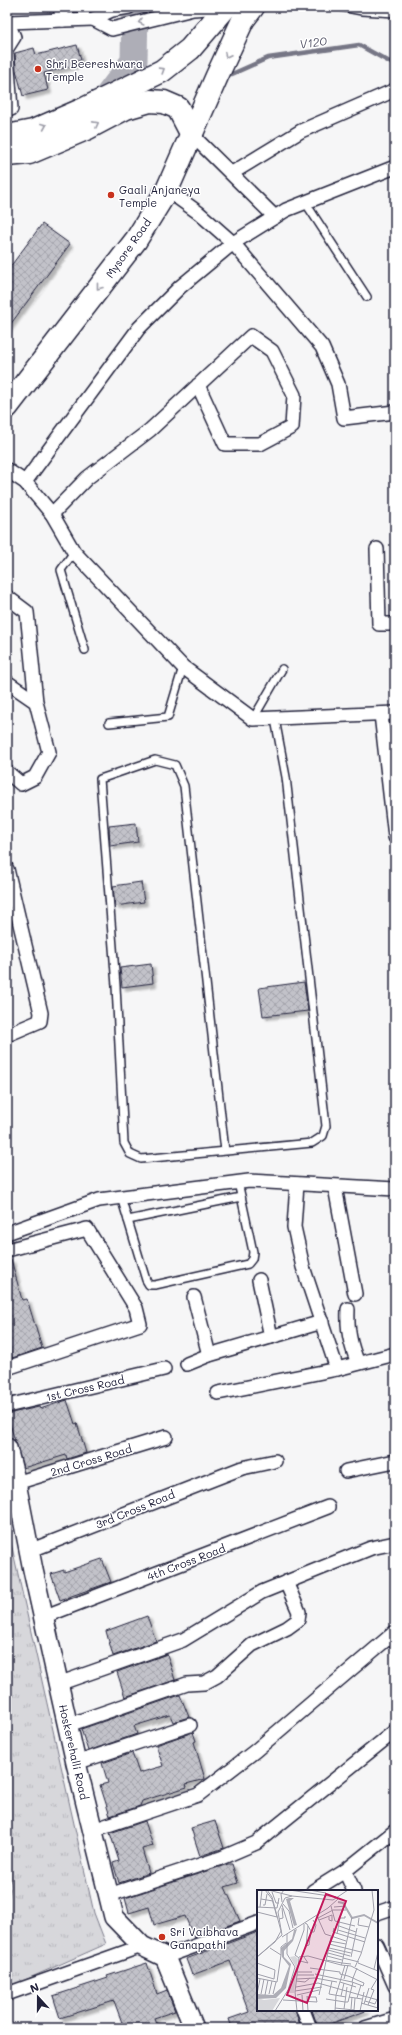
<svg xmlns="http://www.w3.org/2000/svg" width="402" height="2035" font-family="Mali,sans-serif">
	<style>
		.grass { fill: url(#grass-tufts); stroke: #7c7c8b }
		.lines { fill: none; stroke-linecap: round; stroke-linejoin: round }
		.stream { stroke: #767685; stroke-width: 4.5 }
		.river { stroke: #aeaeb7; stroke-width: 27 }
		.building { fill: url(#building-cross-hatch); stroke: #22223b; filter: url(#shadow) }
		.lane-casing { stroke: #22223b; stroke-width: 10 }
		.street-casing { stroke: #22223b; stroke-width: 16 }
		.secondary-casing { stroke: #22223b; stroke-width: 22 }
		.highway-casing { stroke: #22223b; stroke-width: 25 }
		.lane { stroke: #fff; stroke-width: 7 }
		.street { stroke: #fff; stroke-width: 13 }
		.secondary { stroke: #fff; stroke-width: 19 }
		.highway { stroke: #fff; stroke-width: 22 }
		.oneway { stroke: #9c9ca7 }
		.poi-dot { fill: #c8321e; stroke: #fff; stroke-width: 1.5 }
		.labels { text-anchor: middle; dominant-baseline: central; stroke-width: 3; stroke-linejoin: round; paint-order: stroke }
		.poi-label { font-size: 11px; fill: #22223b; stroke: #fff; text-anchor: start }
		.street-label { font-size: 11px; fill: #22223b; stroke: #fff }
		.water-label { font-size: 12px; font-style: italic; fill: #5a5a6d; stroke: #fff }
		.inset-river { fill: none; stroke: #aeaeb7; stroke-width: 2 }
		.inset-road { fill: none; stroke: #a1a1ac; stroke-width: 1 }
		.view { fill: #c2185b; fill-opacity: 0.15; stroke: #c2185b; stroke-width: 2 }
		.inset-edge { fill: none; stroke: #22223b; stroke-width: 2 }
	</style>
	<defs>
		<pattern id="grass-tufts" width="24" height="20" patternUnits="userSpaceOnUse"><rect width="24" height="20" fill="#d7d7db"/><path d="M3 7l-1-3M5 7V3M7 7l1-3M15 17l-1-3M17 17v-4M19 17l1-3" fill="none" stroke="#b8b8bd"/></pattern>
		<pattern id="building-cross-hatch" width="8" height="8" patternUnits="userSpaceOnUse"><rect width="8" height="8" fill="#c2c2c9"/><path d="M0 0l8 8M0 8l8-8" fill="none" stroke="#a6a6ae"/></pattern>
		<filter id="shadow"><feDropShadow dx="3.5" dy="3.5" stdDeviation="1" flood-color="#0004"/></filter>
	</defs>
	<rect width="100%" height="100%" fill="#f6f6f7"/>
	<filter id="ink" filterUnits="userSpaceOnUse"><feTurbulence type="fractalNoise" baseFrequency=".025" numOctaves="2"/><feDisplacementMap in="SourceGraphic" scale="8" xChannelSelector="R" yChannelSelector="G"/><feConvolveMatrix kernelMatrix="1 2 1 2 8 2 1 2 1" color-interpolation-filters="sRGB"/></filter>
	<g filter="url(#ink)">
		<path class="grass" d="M7 1525 94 1913 106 1944 7 1988V1904L11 1887 7 1837Z"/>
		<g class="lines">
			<path class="stream" d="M232 74 268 58 359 45 395 65"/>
			<path class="river" d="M98 109 134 61 135 7"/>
		</g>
		<g class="building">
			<path d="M77 45 81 60 75 62 76 65 44 73 48 90 23 96 16 70 15 53 34 48 36 55Z"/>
			<path d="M42 224 70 244 7 329V271Z"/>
			<path d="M136 823 138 842 110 846 109 826Z"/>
			<path d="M141 882 144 902 115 906 113 886Z"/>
			<path d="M151 964 153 983 122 987 120 968Z"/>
			<path d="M304 982 308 1011 263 1016 259 988Z"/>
			<path d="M11 1259 22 1300 27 1299 42 1348 12 1358 7 1337V1260Z"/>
			<path d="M67 1400 75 1424 77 1423 86 1453 67 1459 66 1455 23 1468 7 1414 39 1407 40 1409Z"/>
			<path d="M102 1559 111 1582 60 1600 51 1574 64 1570V1572Z"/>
			<path d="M147 1616 156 1641 113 1656 106 1631Z"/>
			<path d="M167 1654 175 1680 125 1697 117 1672Z"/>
			<path d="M180 1695 189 1717 173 1722 170 1715 134 1726 137 1734 88 1751 81 1729Z"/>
			<path d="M193 1732 196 1741 194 1742 205 1779 186 1784 187 1787 142 1801 140 1806 110 1816 100 1785 108 1783 102 1763 132 1753 139 1773 163 1766 156 1745Z"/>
			<path d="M145 1821 153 1846 142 1849 149 1873 119 1883 113 1863 119 1861 110 1833Z"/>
			<path d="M215 1821 224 1848 200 1856 191 1828Z"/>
			<path d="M228 1864H232L238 1883 225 1887 240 1921 194 1938 185 1916 154 1925 149 1907 129 1913 125 1898Z"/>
			<path d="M258 1932V2010H295L300 2025 291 2028H232L229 2019 249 2012 230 1961 192 1975 186 1959Z"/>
			<path d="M147 1963 157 1994 167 1990 175 2011 154 2018 158 2028H124L114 2001 60 2018 53 1996 108 1978 107 1976Z"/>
			<path d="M312 2010H366V2011L318 2028Z"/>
		</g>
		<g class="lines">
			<g class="lane-casing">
				<g id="lane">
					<path d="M341 7 362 11 395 13"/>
					<path d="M305 202 367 297"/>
					<path d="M74 552 61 570 85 650"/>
					<path d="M253 719 282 669"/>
					<path d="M109 723 168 717 183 667"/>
					<path d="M225 1151 184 786 175 765 155 760 100 779 116 986 124 1143 130 1154 141 1159 312 1143 323 1136 326 1126 286 777 275 719"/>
					<path d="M121 1197 146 1280 149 1285H155L248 1264 252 1259 253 1252 238 1182"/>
					<path d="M128 1220 241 1197"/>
				</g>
			</g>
			<g class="street-casing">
				<g id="street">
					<path d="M60 7 63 20"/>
					<path d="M93 19 112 29 193 9 223 7"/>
					<path d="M7 21 14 37 7 48"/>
					<path d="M8 22 93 19 112 10 129 7"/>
					<path d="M7 55 11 109 7 110"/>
					<path d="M192 135 275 217"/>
					<path d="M232 173 301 131 395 90"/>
					<path d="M167 190 199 213 233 243 322 347 338 384 344 418 395 412"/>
					<path d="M7 470 25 482 52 514 74 552 183 667 253 719 395 713"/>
					<path d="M25 482 139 328 180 287 233 243 286 210 395 167"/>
					<path d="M52 514 87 478 150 430 251 336 272 351 294 395 292 427 260 444H225L198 385"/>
					<path d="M377 549 379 624H395"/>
					<path d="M7 597 27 612 36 702 49 752 35 777 21 784 7 772"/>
					<path d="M7 682 36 702"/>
					<path d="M381 714 395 837"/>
					<path d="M7 869 41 1013 40 1021 7 1035"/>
					<path d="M297 1184 294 1227 303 1267 337 1369"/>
					<path d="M335 1187 355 1294"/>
					<path d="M7 1233 99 1200 249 1181 395 1189"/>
					<path d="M7 1250 87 1229 136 1308 140 1324 7 1368"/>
					<path d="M259 1280 271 1337"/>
					<path d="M194 1297 209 1355"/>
					<path d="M348 1309C347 1329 350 1344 358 1363"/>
					<path d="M187 1364 209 1355 322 1322"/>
					<path d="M218 1393 337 1369 395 1354"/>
					<path d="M7 1406 164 1369"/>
					<path d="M346 1471 395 1461"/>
					<path d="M16 1483 166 1437"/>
					<path d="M29 1551 242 1468 275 1461"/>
					<path d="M43 1617 328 1507"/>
					<path d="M58 1684 183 1640 262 1592 371 1548 395 1543"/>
					<path d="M68 1725 187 1684 204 1683 217 1676 252 1645 287 1628 298 1620 299 1612 286 1582"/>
					<path d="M76 1763 190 1725"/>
					<path d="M93 1830 198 1795 255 1751 395 1632"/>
					<path d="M345 1871 354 1891"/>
					<path d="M313 1891 345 1871 395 1831"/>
					<path d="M109 1895 221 1858 256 1843 395 1731"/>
					<path d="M377 1913 395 1907"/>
					<path d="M377 1945 395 1986"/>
					<path d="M165 1957 258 1923"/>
					<path d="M7 1994 142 1946"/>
					<path d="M303 2010 310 2028"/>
					<path d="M365 2028 395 2019"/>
				</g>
			</g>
			<g class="secondary-casing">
				<path id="secondary" d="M7 1448 16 1483 33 1570 76 1763 114 1917 142 1946 165 1957 194 2028"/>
			</g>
			<g class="highway-casing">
				<g id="highway">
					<path d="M7 136 33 131 86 108 162 71 190 49 226 7"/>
					<path d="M7 155 29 153 88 128 126 108 150 101 164 102 178 108 192 135"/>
					<path d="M7 407 136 240 167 190 217 76 243 20 253 7"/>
				</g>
			</g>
			<use href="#lane" class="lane"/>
			<use href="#street" class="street"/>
			<use href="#secondary" class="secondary"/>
			<use href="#highway" class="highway"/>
		</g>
		<defs><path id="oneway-chevron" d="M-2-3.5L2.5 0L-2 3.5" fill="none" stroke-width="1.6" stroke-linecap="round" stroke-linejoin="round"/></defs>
		<g class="oneway">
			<use href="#oneway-chevron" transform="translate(141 22) rotate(166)"/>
			<use href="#oneway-chevron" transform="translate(227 55) rotate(116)"/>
			<use href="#oneway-chevron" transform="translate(162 70) rotate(-32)"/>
			<use href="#oneway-chevron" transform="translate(96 124) rotate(-28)"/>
			<use href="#oneway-chevron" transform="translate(44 126) rotate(-23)"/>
			<use href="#oneway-chevron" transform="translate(99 287) rotate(128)"/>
		</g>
	</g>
	<g class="poi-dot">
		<circle cx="38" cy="69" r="4"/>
		<circle cx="111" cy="195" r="4"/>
		<circle cx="162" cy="1937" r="4"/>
	</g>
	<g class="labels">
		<g class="poi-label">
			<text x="46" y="63">Shri Beereshwara<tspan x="46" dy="13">Temple</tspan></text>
			<text x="119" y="189">Gaali Anjaneya<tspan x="119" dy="13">Temple</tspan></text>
			<text x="170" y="1931">Sri Vaibhava<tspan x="170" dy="13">Ganapathi</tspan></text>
		</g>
		<g class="street-label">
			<text transform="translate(128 248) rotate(-55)">Mysore Road</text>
			<text transform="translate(85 1388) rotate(-13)">1st Cross Road</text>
			<text transform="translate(91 1460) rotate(-17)">2nd Cross Road</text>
			<text transform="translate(135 1509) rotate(-22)">3rd Cross Road</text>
			<text transform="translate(186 1562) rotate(-21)">4th Cross Road</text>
			<text transform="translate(74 1752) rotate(77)">Hoskerehalli Road</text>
		</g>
		<g class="water-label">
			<text transform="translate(313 42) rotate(-8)">V120</text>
		</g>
	</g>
	<g transform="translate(257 1890)">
		<rect width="121" height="121" fill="#f6f6f7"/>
		<path d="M38 66 41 69 37 103H30L39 77 33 67ZM1 108 7 110 23 108 15 121H0Z" fill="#d7d7db"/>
		<path d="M32 8H37L33 11 40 35 37 36 29 9ZM40 39 36 51 27 61V67L34 74 29 98 19 108 0 109V104L16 105 24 98 32 76 25 67 24 58 35 49 37 40Z" fill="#aeaeb7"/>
		<path class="inset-river" d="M81 12 86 13 95 28 107 25 121 33"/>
		<path class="inset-road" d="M8 0 15 9 20 27M11 0 35 6M32 0 79 7M52 0 69 3M15 2 19 13H22M4 9 16 11M25 12 24 4 27 0M26 14 32 21 36 38M6 15H8L10 4M25 15 33 40M74 16 78 31 98 36M0 17 20 18 22 8M3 17 5 0M77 17 89 16M0 22 20 27M60 26 68 44 89 51M61 28 76 20H89M102 28 101 35 112 37M22 29 26 28 25 18M62 30 75 25V31L72 30V27M48 33 50 34 51 36 54 41 52 55 49 56 51 36M82 36 99 42M77 38 76 42 108 52M81 40 108 48M54 42H57L59 35 56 30M80 44 83 28H88V26M25 47 71 18 81 9M73 51 89 54M72 54 104 62M72 58 94 63M71 60 93 66M71 63 86 67M24 65V57L29 53M70 66 85 70M0 67 25 45 21 22 28 8 35 6 76 10 91 0M0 67 18 52 24 41 15 7 10 0M42 67 51 66 84 75M94 67 100 38M86 68 102 72M69 70 85 73 84 75 94 76 121 90M43 71 51 73 47 67M0 73 18 80 17 89 0 84M101 73 121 81M94 74 85 73 95 27M98 77 104 64 117 20 115 0M53 78 83 82V84L91 86 96 88 100 90 107 93 106 96 95 92 96 88 100 78M117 79 121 62M41 82H55M58 84 95 92M40 85H57M0 88 20 92 24 65 13 58M40 89 58 88 80 92M87 89 91 75M39 91 48 92 53 88M75 91 72 104 89 107M83 92 99 97M39 97 61 93 121 110M38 101 65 97M0 104 3 89M4 104 7 89M12 104 15 91M16 104 19 92M8 105 11 90M40 105 62 100M45 105 46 121M62 105 74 47M50 106 51 121M84 106 87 93M92 107 105 109M100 108 104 95M69 109 88 112M26 110 60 112 59 107H50M108 111 118 114 121 107M88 112H91L96 92M104 113 121 118M107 114 112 98M111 115 117 100 114 99 120 89M78 118 97 120M87 119 90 97M94 119 95 107M97 120 98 108M18 121 31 100 38 77 30 64V44M40 121 38 102 42 68 38 65 47 40V34M78 121 79 105 88 75M103 121 107 102"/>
		<path class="view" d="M69 4 89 11 50 113 30 105Z"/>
		<rect width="121" height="121" class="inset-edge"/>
	</g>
	<rect width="402" height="2035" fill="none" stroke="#fff" stroke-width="24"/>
	<rect x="12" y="12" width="378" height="2011" fill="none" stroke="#22223b" stroke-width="1.5" filter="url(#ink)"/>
	<g transform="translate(38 1997) rotate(339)" stroke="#ffffff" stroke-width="3" paint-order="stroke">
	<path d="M0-3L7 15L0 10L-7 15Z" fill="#22223b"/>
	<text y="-6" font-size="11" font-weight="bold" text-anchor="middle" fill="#22223b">N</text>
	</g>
</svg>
